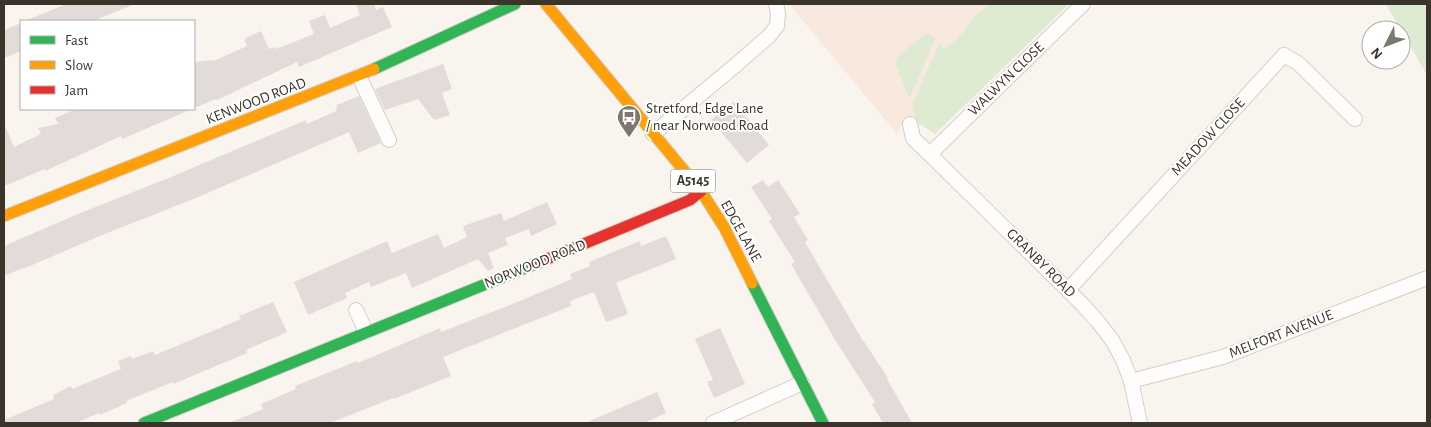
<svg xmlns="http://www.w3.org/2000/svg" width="1431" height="427" font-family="'Alegreya Sans',sans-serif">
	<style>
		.education { fill: #f8e9df }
		.green { fill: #dfead2 }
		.building { fill: #e2dbda }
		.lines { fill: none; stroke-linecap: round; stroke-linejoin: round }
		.street-casing { stroke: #d4cfc7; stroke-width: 16 }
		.fast-casing { stroke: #d4cfc7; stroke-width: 13 }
		.slow-casing { stroke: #d4cfc7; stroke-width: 13 }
		.jam-casing { stroke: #d4cfc7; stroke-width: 13 }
		.street { stroke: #fefdfc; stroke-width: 14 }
		.fast { stroke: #30b455; stroke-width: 11 }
		.slow { stroke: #ff9f0a; stroke-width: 11 }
		.jam { stroke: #e5322d; stroke-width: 11 }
		.labels { text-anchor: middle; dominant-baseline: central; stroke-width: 4; stroke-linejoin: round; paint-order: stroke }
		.shield { fill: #fff; stroke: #75716b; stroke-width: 1 }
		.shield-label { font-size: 14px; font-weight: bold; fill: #3a342b }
		.street-label { font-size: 15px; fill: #3a342b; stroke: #fff }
		.poi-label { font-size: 15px; fill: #3a342b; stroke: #fff; text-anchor: start }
	</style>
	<rect width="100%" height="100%" fill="#f9f4ed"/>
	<path class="education" d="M789 4H1069L935 134 917 122 901 126 897 134Z"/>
	<g class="green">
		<path d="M989 4H1069L935 134 917 122 912 105 939 44 943 49 956 40 964 31 973 18Z"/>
		<path d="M1386 4H1427V75Z"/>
		<path d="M926 33 931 35 935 39 909 99 895 62 900 54Z"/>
	</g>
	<g class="building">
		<path d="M66 4H135L93 21H25Z"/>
		<path d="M356 4H374L376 10 383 7 392 27 299 67 297 62 217 100 216 99 194 108V62L216 60 247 46 244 39 261 31 269 49 275 47 276 49 314 34 309 21 325 15 330 28 360 15Z"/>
		<path d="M21 23V51L4 58V30Z"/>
		<path d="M443 64 452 89 442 93 450 115 434 120 418 99 385 110 375 89Z"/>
		<path d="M359 96 381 143 358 153 349 132 196 198 102 235 23 269V268L4 276V246L78 214 171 177 306 120 307 124 336 111 337 105Z"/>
		<path d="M734 102 769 145 747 163 711 120Z"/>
		<path d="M76 109H192L122 139 121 136 45 171V169L4 186V123L14 147 41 134 38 128 58 124 55 118Z"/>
		<path d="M763 180 768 187 778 180 800 214 794 217 808 240 805 242 863 341V340L888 378 887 379 912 423H883L872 404 875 402 837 343 791 264 795 262 769 221 772 219 751 187Z"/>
		<path d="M547 202 557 224 531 236 529 229 505 238 508 245 488 253 494 268 488 271 478 259 412 288 406 273 371 287 369 282 345 293 347 298 308 315 294 282 387 241 392 253 438 234 444 248 467 237 463 226 501 213 504 221Z"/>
		<path d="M666 236 676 259 616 283 628 314 606 322 594 292 570 301 571 306 443 357 451 376 394 399 393 398 330 423H229L263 409 261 404 296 389 295 386 357 361 358 363 440 328 441 332 510 305 572 279 570 274 590 266 589 262 640 241 641 246Z"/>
		<path d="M273 302 287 332 246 350 247 353 173 384V382L126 401 127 403 100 415 99 413 76 423H4V420L54 399 53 395 71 386 72 389 121 369 118 361 131 356 132 359 153 351 155 355 241 319 239 316Z"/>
		<path d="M720 328 745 384 714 398 707 382 713 380 695 339Z"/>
		<path d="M657 392 666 413 644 423H585Z"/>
	</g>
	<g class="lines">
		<g class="street-casing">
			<g id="street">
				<path d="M359 76 389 140"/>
				<path d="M910 124 913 138 1083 305 1098 322 1112 340 1123 360 1131 381 1140 423"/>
				<path d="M653 134 737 64 769 36 777 26 778 13 776 4"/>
				<path d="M930 154 1083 4"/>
				<path d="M1068 290 1284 55 1299 64 1355 119"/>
				<path d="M356 310 366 332"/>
				<path d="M1131 381 1223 357 1427 278"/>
				<path d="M713 423 802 383"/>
			</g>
		</g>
		<g class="fast-casing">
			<g id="fast">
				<path d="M374 69 515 4"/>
				<path d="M752 283 823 423"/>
				<path d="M144 423 540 262"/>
			</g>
		</g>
		<g class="slow-casing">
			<g id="slow">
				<path d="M546 4 701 191 724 227 752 283"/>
				<path d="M4 216 374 69"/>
			</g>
		</g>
		<g class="jam-casing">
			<path id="jam" d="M540 262 690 200 701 191"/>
		</g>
		<use href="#street" class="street"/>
		<use href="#fast" class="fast"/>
		<use href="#slow" class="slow"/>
		<use href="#jam" class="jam"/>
	</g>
	<defs>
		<g id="bus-pin" transform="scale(1.25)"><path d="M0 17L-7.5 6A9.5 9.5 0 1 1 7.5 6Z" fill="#7d776f" stroke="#fff"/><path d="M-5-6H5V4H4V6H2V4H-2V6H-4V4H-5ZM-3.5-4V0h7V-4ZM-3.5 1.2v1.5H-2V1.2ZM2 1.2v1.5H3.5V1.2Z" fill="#fff"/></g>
	</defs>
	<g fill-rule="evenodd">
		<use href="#bus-pin" x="629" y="117"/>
	</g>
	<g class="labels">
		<rect class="shield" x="670.5" y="169.5" width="45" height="23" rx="4"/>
		<g class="shield-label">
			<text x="693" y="181">A5145</text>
		</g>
		<g class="street-label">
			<text transform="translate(1006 79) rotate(-44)">WALWYN CLOSE</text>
			<text transform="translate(256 101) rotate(-21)">KENWOOD ROAD</text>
			<text transform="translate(1208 137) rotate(-47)">MEADOW CLOSE</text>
			<text transform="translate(741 231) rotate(61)">EDGE LANE</text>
			<text transform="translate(1041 263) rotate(45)">GRANBY ROAD</text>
			<text transform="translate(535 264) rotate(-22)">NORWOOD ROAD</text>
			<text transform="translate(1281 334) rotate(-21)">MELFORT AVENUE</text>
		</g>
		<g class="poi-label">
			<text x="646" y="108">Stretford, Edge Lane<tspan x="646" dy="17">/ near Norwood Road</tspan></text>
		</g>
	</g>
	<rect width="1431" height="427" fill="none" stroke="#3a342b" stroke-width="10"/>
	<rect x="20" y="20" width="175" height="90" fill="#ffffff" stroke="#b0aeaa"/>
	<rect x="30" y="36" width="25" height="8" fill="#30b455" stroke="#b0aeaa"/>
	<text x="65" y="45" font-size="15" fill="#3a342b">Fast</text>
	<rect x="30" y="61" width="25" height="8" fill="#ff9f0a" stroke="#b0aeaa"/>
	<text x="65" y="70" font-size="15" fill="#3a342b">Slow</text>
	<rect x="30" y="86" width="25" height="8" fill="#e5322d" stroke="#b0aeaa"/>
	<text x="65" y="95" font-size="15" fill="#3a342b">Jam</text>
	<g transform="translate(1386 45) rotate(228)"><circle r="24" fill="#ffffff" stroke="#b0aeaa"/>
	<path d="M0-4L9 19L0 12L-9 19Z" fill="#7d776f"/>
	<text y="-8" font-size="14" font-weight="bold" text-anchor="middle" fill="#3a342b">N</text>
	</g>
</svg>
